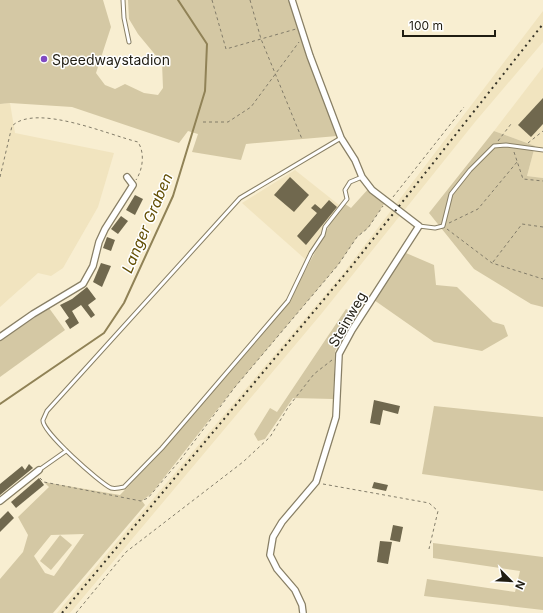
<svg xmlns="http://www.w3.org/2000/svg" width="543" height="613" font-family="Inter,sans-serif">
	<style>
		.built { fill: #f1e4bf }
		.green { fill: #d4c8a4; fill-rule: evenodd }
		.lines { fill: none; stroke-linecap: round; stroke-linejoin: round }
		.stream { stroke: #908256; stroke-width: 2 }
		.building { fill: #70684e }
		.lane-casing { stroke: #887f65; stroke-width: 5 }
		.street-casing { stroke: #887f65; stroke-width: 8 }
		.path { stroke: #827c69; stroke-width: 1; stroke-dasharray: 3 3; stroke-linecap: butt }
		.lane { stroke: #fff; stroke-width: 3 }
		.street { stroke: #fff; stroke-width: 5.5 }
		.rail { stroke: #373427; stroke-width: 2; stroke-dasharray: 2 4; stroke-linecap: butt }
		.poi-dot { fill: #814ac2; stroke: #fff; stroke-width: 1.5 }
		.labels { text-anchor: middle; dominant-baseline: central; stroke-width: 3; stroke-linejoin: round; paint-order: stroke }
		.poi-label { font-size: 14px; fill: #201d12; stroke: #fff; text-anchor: start }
		.street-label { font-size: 14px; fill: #201d12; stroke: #fff }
		.water-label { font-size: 15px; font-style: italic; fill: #634f04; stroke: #fff }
	</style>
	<rect width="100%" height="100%" fill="#f8eed1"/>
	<g class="built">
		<path d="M543 11V42L475 122 322 313 70 613H57L345 271Z"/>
		<path d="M543 67V178L527 176 535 146 494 131Z"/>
		<path d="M10 103 15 133 114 153 98 207 63 268 51 276 38 273 0 307V104Z"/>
		<path d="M295 170 339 205 305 259 242 203Z"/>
	</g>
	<g class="green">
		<path d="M0 0H103L111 27 96 73 105 85 115 89 125 84 144 93 158 95 163 88 162 63 138 34 129 19 128 0H289L307 57 337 136 246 144 241 160 192 152 198 134 188 131 179 143 72 107 10 103 0 104Z"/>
		<path d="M494 131 535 146 527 176 543 178V307L531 304 474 269 429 213Z"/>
		<path d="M370 187 386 201 368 228 357 237 338 265 235 387 152 493 142 501 145 505 53 613H0V579L23 552 28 535 18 517 49 487 44 482 120 495 164 449 289 301 330 224 345 204 351 208ZM84 534 54 576 45 573 34 556 51 535Z"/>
		<path d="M406 253 434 265 436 285 457 287 493 322 504 325 508 336 482 351 434 342 374 300Z"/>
		<path d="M49 308 65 330 0 377V341Z"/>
		<path d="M346 309 355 314 335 351 333 399 293 398 265 439 258 441 254 434 270 408 277 412Z"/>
		<path d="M434 406 543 417V491L422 474Z"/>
		<path d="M60 535 72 545 51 570 40 561Z"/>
		<path d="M433 543 543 557V610L424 596 427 579 515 592 520 571 433 558Z"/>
	</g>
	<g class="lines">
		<path class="stream" d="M0 404 104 333 124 303 173 196 205 91 207 44 178 0"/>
	</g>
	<g class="building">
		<path d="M543 98V124L531 137 518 125Z"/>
		<path d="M290 177 309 195 294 212 274 195Z"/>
		<path d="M135 195 143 199 135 215 126 210Z"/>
		<path d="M329 200 337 207 306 245 297 236 317 213 311 208 315 204 321 209Z"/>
		<path d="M121 216 128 221 118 234 111 229Z"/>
		<path d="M107 237 115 240 111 251 103 248Z"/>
		<path d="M101 263 111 266 102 287 93 282Z"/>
		<path d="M87 287 96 299 88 305 95 315 91 318 81 305 72 311 79 323 70 329 65 321 69 318 60 305 72 299Z"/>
		<path d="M374 400 400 406 398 414 383 410 380 425 370 423Z"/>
		<path d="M29 464 33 468 0 495V484L22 466 25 470Z"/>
		<path d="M39 478 44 485 16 508 11 502Z"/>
		<path d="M374 482 388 485 386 491 372 488Z"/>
		<path d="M8 511 14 518 0 532V519Z"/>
		<path d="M393 525 403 527 400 542 390 540Z"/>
		<path d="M380 541 392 542 388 564 377 562Z"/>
	</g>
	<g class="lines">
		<g class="lane-casing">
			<g id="lane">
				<path d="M123 0 124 18 129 42"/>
				<path d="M341 138 240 198 47 411 43 420C41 431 100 483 111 488 115 489 120 488 124 487L162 448 288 301 311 253 323 235 325 227 347 199 345 190 350 182 362 177"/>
				<path d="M419 226 435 228 443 226 451 194 470 170 494 146 506 145 543 150"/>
				<path d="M39 470 66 451"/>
			</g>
		</g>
		<g class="street-casing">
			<g id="street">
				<path d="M292 0 310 56 341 138 355 160 362 177 372 190 419 226 352 330 339 354 336 417 316 482 282 522 273 537 270 555 277 569 295 590 302 605 303 613"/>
				<path d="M0 337 33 314 83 284 93 266 99 242 105 229 133 185 127 177"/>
				<path d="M0 501 39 470"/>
			</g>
		</g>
		<g class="path">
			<path d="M212 0 226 49 296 29"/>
			<path d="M250 0 261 39 302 139"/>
			<path d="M203 122H228L251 107 299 42"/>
			<path d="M498 141 511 124"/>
			<path d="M528 143 543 131"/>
			<path d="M514 152 523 179 543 181"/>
			<path d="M0 177 12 126C36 103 109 135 138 142 145 153 143 169 136 180"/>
			<path d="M393 197 464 107"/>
			<path d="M449 223 478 209 517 162"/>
			<path d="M447 229 492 263 543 279"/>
			<path d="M493 262 522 224 543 227"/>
			<path d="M40 478 44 482 141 501 148 498 181 459 235 387 338 265 357 237 368 228 383 206"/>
			<path d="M323 484 429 503 438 511 429 549"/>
			<path d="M76 613 126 552 243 462 270 437 289 406 314 374 332 360"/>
		</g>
		<use href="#lane" class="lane"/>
		<use href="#street" class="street"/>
		<path class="rail" d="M62 613 351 267 543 24"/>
	</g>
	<circle class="poi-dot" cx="44" cy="59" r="4"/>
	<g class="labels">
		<g class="poi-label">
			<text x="52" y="59">Speedwaystadion</text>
		</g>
		<g class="street-label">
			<text transform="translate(347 319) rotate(-60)">Steinweg</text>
		</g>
		<g class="water-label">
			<text transform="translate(147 223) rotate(-67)">Langer Graben</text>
		</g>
	</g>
	<g transform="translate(511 581) rotate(114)" stroke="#ffffff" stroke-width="3" paint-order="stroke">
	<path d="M0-3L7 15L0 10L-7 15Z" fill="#201d12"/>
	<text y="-6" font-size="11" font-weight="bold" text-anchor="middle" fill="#201d12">N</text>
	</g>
	<path d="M403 30v6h92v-6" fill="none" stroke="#201d12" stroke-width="2"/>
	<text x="409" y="30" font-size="12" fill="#201d12" stroke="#ffffff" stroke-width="3" paint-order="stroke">100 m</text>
</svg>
